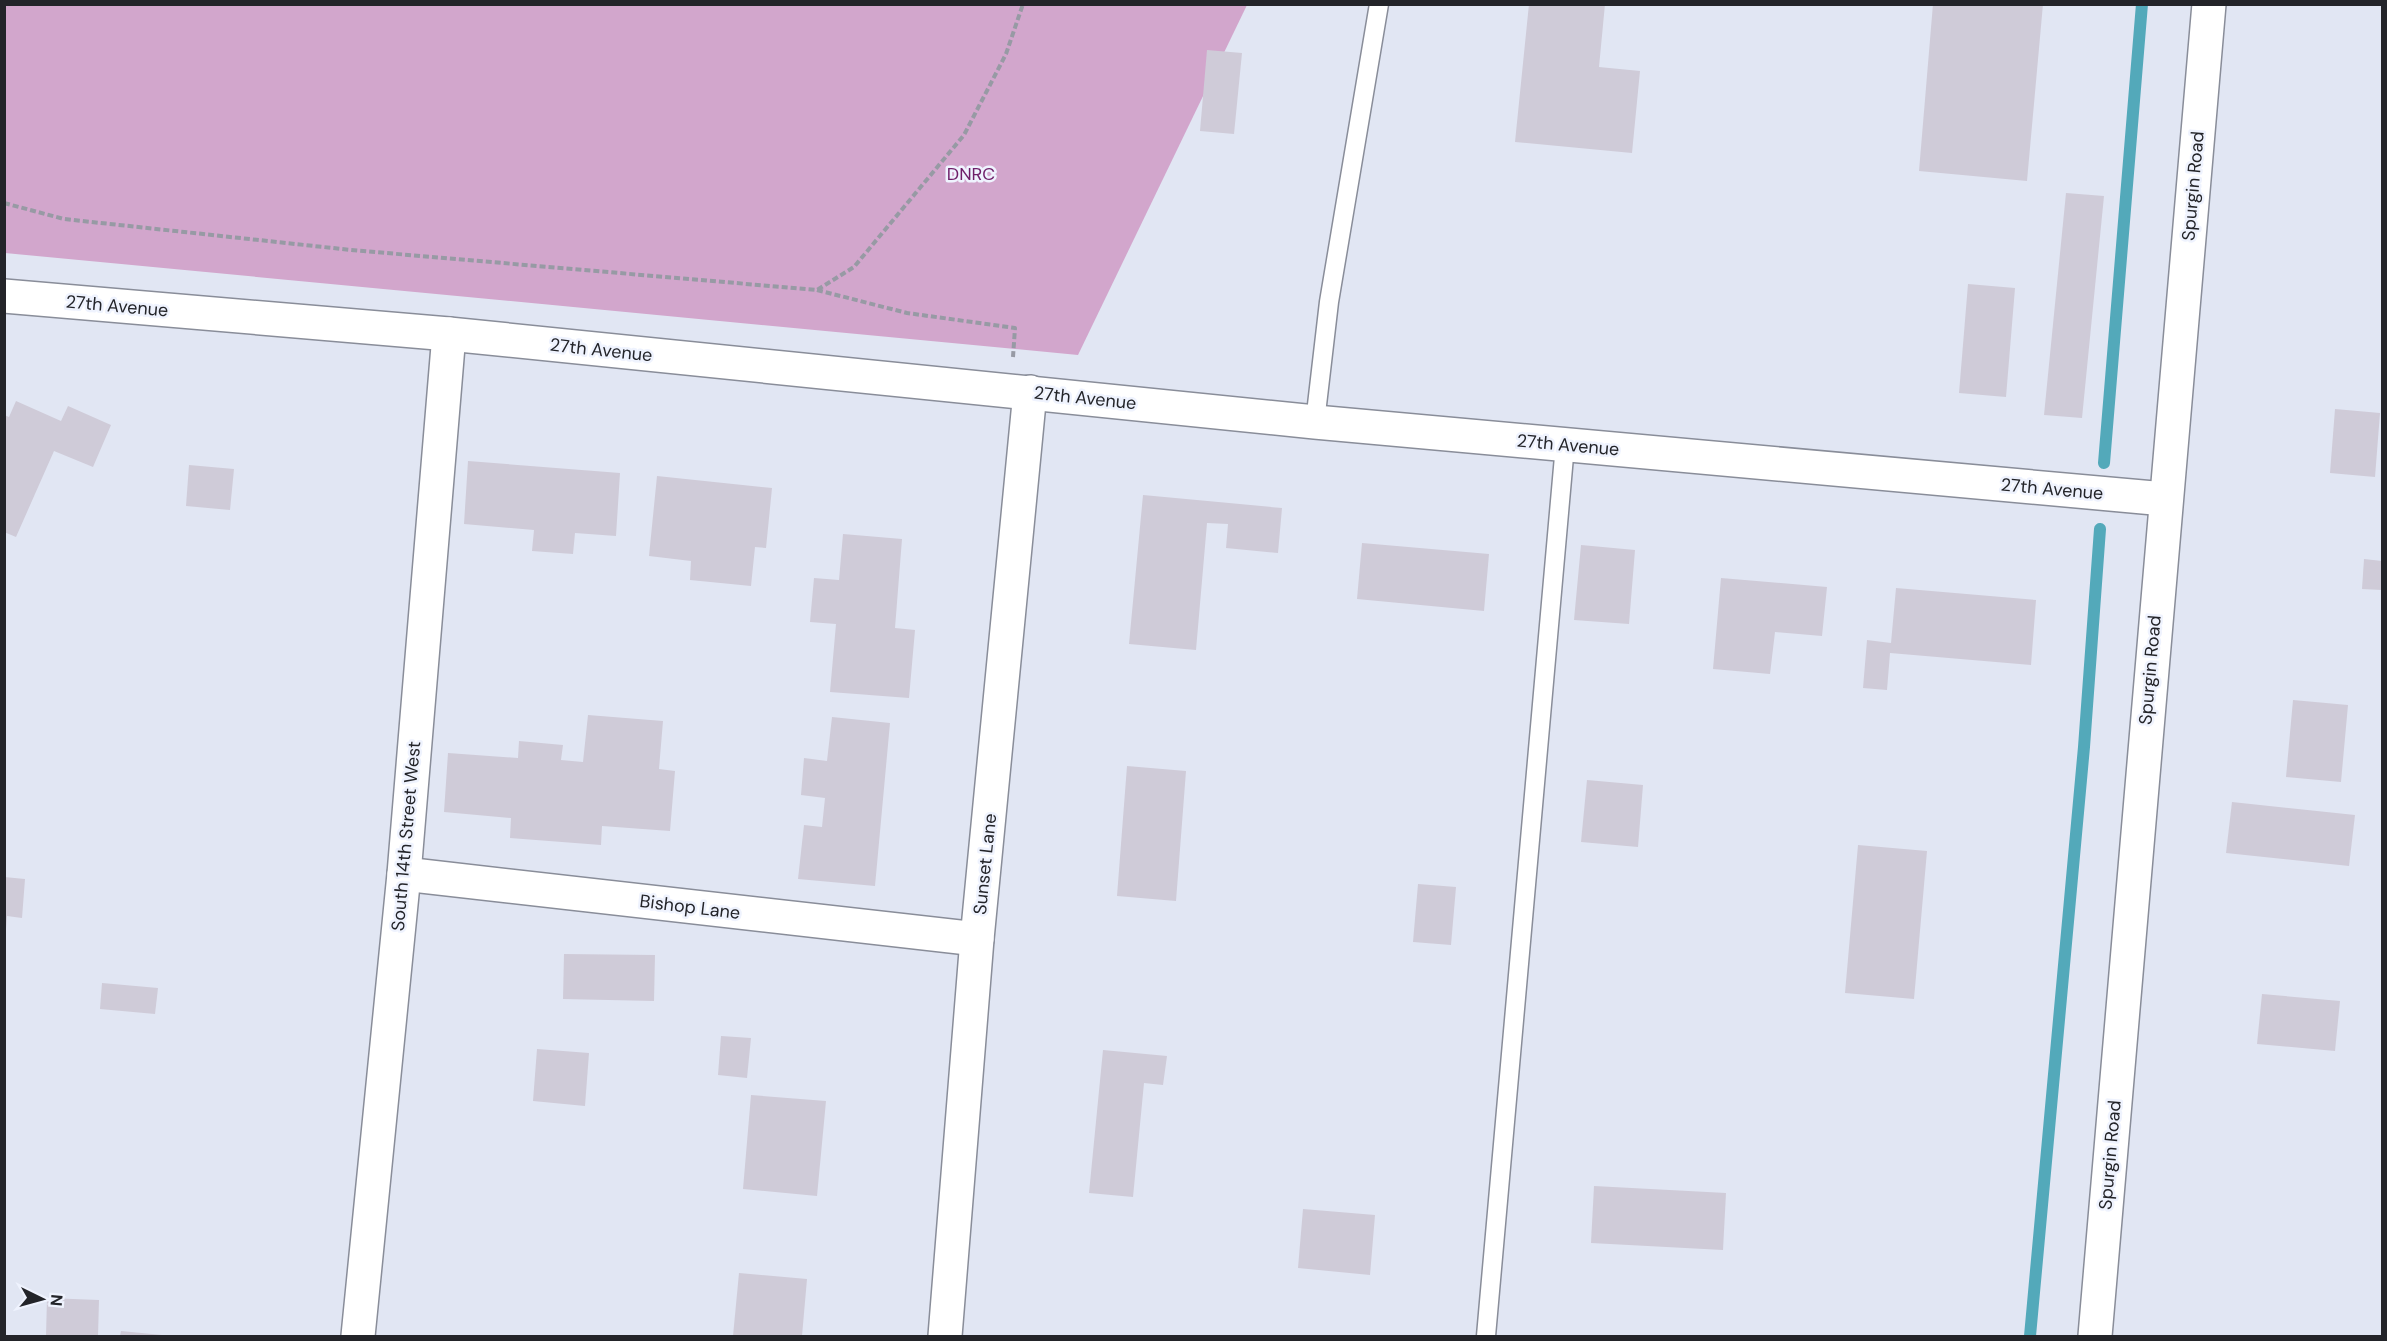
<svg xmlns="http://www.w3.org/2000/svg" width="2387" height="1341" font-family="'DM Sans',sans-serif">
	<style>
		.green { fill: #d2a6cc }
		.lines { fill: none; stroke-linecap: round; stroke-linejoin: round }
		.stream { stroke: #53a9ba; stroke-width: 12 }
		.building { fill: #cfcbd8 }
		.service-casing { stroke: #898d99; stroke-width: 21 }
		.minor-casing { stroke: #898d99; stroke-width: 36 }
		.tertiary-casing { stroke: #898d99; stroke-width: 36 }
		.path { stroke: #979aa4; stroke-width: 4; stroke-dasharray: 6 3; stroke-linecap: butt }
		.service { stroke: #fff; stroke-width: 18 }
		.minor { stroke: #fff; stroke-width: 33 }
		.tertiary { stroke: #fff; stroke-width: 33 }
		.labels { text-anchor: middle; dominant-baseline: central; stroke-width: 5; stroke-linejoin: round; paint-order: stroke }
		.park-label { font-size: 18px; fill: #6e1e68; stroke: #eff3fe }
		.street-label { font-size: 18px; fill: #232429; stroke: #eff3fe }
	</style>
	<rect width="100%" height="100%" fill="#e1e6f3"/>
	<path class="green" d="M4 5H1247L1078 355 5 253Z"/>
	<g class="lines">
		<g class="stream">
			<path d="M2104 463 2142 4"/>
			<path d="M2030 1336 2084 747 2100 529"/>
		</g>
	</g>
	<g class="building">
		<path d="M1529 4H1605L1599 67 1640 71 1632 153 1515 142Z"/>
		<path d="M1933 4H2043L2027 181 1919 171Z"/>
		<path d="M1207 50 1242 53 1234 134 1200 131Z"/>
		<path d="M2066 193 2104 196 2082 418 2044 415Z"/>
		<path d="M1968 284 2015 288 2006 397 1959 393Z"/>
		<path d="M16 401 61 421 68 406 111 425 93 467 54 451 16 537 4 532V415L9 417Z"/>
		<path d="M2335 409 2380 413 2375 477 2330 473Z"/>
		<path d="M468 461 620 473 616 536 575 533 573 554 532 551 534 530 464 524Z"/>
		<path d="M189 465 234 469 230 510 186 506Z"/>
		<path d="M657 476 772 488 766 548 755 547 751 586 690 580 691 561 649 556Z"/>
		<path d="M1143 495 1282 508 1278 553 1226 548 1228 524 1207 523 1196 650 1129 644Z"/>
		<path d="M843 534 902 539 895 628 915 630 909 698 830 692 836 624 810 622 814 578 839 580Z"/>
		<path d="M1362 543 1489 554 1484 611 1357 599Z"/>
		<path d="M1581 545 1635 550 1629 624 1574 620Z"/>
		<path d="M2364 559 2382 561V590L2362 589Z"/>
		<path d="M1721 578 1827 587 1822 636 1775 632 1770 674 1713 669Z"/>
		<path d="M1896 588 2036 600 2031 665 1890 653 1887 690 1863 688 1867 640 1891 643Z"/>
		<path d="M2293 700 2348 705 2341 782 2286 777Z"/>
		<path d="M588 715 663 721 659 769 675 771 670 831 602 826 601 845 510 838 511 818 444 812 448 753 518 758 519 741 563 745 561 760 583 762Z"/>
		<path d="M832 717 890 723 875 886 798 879 804 825 822 827 825 798 801 795 804 758 827 761Z"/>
		<path d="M1127 766 1186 771 1176 901 1117 896Z"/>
		<path d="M1587 780 1643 785 1638 847 1581 842Z"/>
		<path d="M2232 802 2355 815 2349 866 2226 853Z"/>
		<path d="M1858 845 1927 851 1914 999 1845 993Z"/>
		<path d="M4 877 25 879 22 918 7 916 6 929Z"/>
		<path d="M1418 884 1456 887 1451 945 1413 942Z"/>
		<path d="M564 954 655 955 654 1001 563 999Z"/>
		<path d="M102 983 158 988 155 1014 100 1009Z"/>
		<path d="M2262 994 2340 1001 2335 1051 2257 1044Z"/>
		<path d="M721 1036 751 1038 747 1078 718 1075Z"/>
		<path d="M537 1049 589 1053 585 1106 533 1101Z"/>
		<path d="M1103 1050 1167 1056 1163 1085 1144 1083 1133 1197 1089 1193Z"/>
		<path d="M751 1095 826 1101 817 1196 743 1189Z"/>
		<path d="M1594 1186 1726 1193 1723 1250 1591 1243Z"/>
		<path d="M1303 1209 1375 1215 1370 1275 1298 1268Z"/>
		<path d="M739 1273 807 1279 802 1336H733Z"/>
		<path d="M47 1298 99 1300 98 1336H46Z"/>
		<path d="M121 1331 162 1335V1336H120Z"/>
	</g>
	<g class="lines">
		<g class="service-casing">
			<g id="service">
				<path d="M1315 422 1329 302 1379 4"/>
				<path d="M1486 1336 1565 445"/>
			</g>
		</g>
		<g class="minor-casing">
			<g id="minor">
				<path d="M4 296 449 334 1315 422 2165 499"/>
				<path d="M404 874 977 939"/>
				<path d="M358 1336 404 874 449 334"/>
				<path d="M945 1336 977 939 1030 392"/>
			</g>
		</g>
		<g class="tertiary-casing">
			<path id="tertiary" d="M2095 1336 2209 4"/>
		</g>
		<g class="path">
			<path d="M4 203 64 219 351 250 817 290 854 267 964 135 1006 54 1023 4"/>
			<path d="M817 290 907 313 1015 328 1013 357"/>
		</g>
		<use href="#service" class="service"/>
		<use href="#minor" class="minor"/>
		<use href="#tertiary" class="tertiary"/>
	</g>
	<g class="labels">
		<g class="park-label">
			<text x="971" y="174">DNRC</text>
		</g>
		<g class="street-label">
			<text transform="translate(2193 186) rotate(-85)">Spurgin Road</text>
			<text transform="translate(117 306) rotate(5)">27th Avenue</text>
			<text transform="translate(601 350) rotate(6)">27th Avenue</text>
			<text transform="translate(1085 398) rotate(6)">27th Avenue</text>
			<text transform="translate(1568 445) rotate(5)">27th Avenue</text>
			<text transform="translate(2052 489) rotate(5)">27th Avenue</text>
			<text transform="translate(2150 670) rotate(-85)">Spurgin Road</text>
			<text transform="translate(406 836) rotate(-85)">South 14th Street West</text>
			<text transform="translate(985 864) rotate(-84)">Sunset Lane</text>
			<text transform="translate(690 907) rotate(7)">Bishop Lane</text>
			<text transform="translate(2110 1155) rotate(-85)">Spurgin Road</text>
		</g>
	</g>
	<rect width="2387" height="1341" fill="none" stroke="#232429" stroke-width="12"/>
	<g transform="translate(42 1299) rotate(95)" stroke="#eff3fe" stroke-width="4.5" paint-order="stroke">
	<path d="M0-4.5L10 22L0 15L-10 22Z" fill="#232429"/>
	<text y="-9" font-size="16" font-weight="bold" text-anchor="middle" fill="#232429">N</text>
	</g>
</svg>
